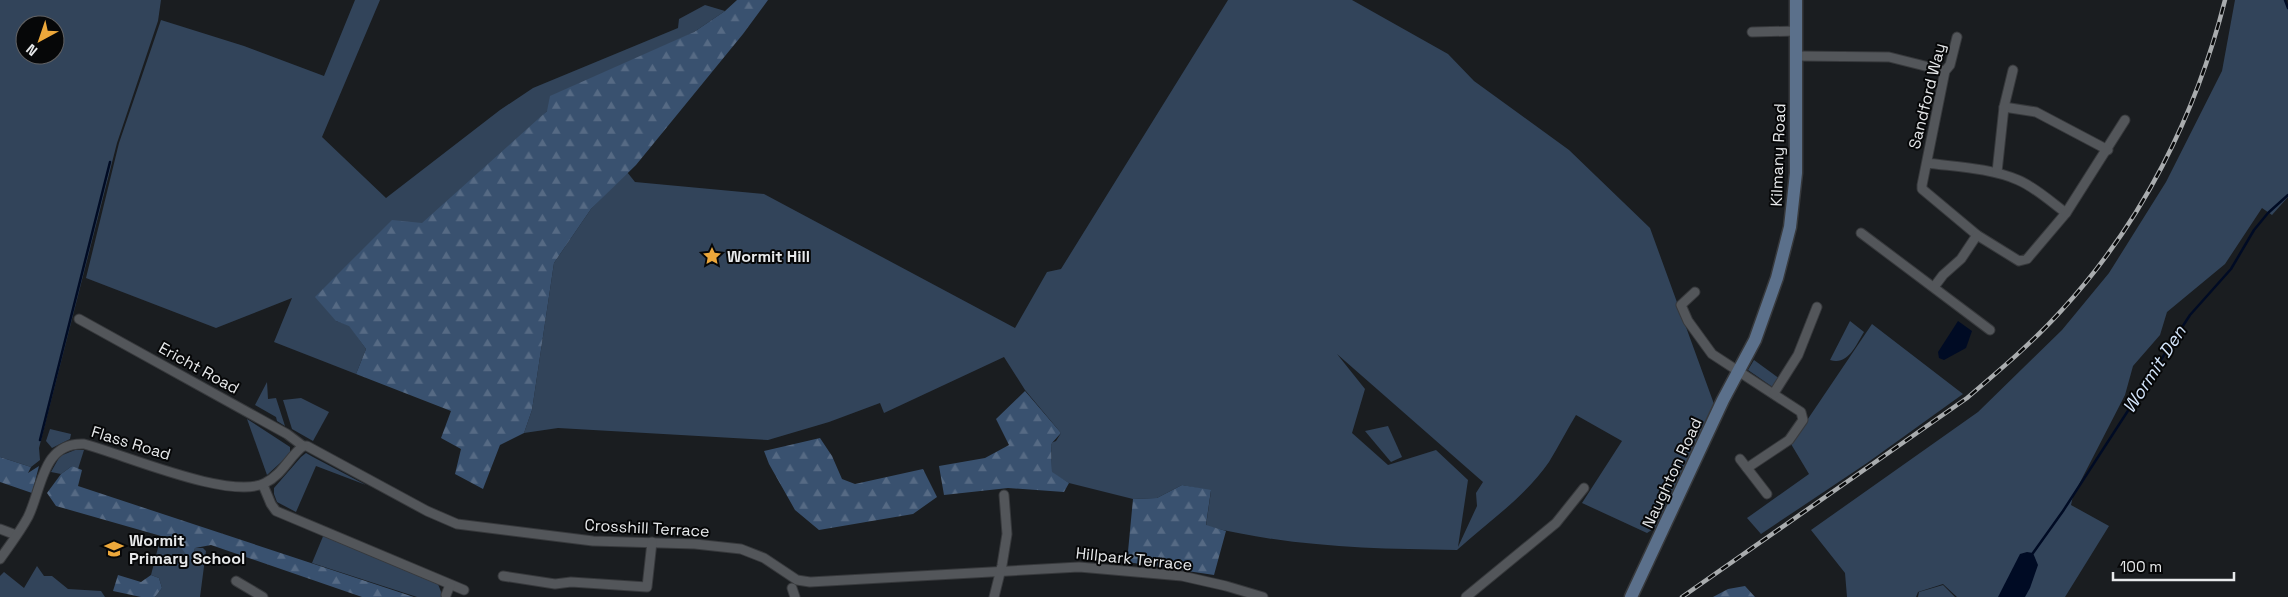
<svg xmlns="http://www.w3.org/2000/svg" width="2288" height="597" font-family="'Space Grotesk',sans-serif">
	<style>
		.grass { fill: #32445a; fill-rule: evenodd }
		.forest { fill: url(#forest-firs) }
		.water { fill: #000b24 }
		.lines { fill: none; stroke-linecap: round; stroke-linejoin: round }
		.stream { stroke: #000b24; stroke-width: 2.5 }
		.minor-casing { stroke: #37393c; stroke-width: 11 }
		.secondary-casing { stroke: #37393c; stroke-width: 15 }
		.minor { stroke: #53565a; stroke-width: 9 }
		.secondary { stroke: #5b708b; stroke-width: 12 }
		.rail-casing { stroke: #a9acae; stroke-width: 4.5 }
		.rail { stroke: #060708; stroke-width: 2.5; stroke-dasharray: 8; stroke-linecap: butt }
		.labels { text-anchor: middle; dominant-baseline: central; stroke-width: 4; stroke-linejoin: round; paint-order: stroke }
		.street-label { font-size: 16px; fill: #e7e9eb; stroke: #060708 }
		.poi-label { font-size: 16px; font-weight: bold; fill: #e7e9eb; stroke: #060708; text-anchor: start }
		.water-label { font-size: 18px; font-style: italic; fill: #d4e5fb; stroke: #060708 }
	</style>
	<defs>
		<pattern id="forest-firs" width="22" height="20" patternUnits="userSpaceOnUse" patternTransform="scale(1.25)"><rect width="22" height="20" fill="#39516f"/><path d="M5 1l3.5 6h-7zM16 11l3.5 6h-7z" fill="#566a84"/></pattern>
	</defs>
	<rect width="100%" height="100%" fill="#1a1d20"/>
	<g class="grass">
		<path d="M0 0H161L158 21 117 143 39 448 40 460 31 467 0 457ZM25 25H55V55H25Z"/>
		<path d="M355 0H380L322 137 386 198 500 110 533 88 678 28 679 19 705 5 725 11 694 32 547 111 336 321 349 325 366 349 356 374 274 342 292 298 216 328 86 278 119 143 161 20 244 46 324 76Z"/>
		<path d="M1228 0H1352L1448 54 1474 81 1569 150 1650 228 1714 404 1661 524 1647 533 1582 503 1622 441 1576 415C1567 430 1558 447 1549 462 1525 497 1488 522 1457 550 1369 549 1292 547 1206 526L1211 491 1182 485 1157 498 1133 499 1069 483 1052 473 1051 443 1056 441 1061 433 1025 390 1004 357 884 413 880 403 829 422 768 440 558 428 524 433 532 410 554 263 591 209 627 172 635 182 764 194 1015 328 1047 272 1061 269ZM1337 354 1483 482 1476 493 1477 506 1458 547 1468 480 1436 450 1388 465 1352 433 1365 389Z"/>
		<path d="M2235 0H2285L2288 7V197L2272 215 2262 208 2225 264 2167 312 2160 335 2133 366 2125 395 2073 496 2071 505 2109 526 2065 597H1957L1943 584 1918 592 1916 597H1847L1845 573 1811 530 1978 412 2062 330 2109 273 2166 182 2222 71Z"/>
		<path d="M1850 321 1864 332C1856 345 1848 366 1830 360Z"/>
		<path d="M1872 324 1963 394 1867 463 1761 534 1747 518 1809 474 1791 444Z"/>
		<path d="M1754 360 1780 379 1774 388 1748 370Z"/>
		<path d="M267 382 268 399 276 398 285 426 277 421 276 417 255 405Z"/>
		<path d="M301 398 329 412 313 441 292 429 283 400Z"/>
		<path d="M247 419 290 447V454L267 475Z"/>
		<path d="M1388 426 1402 457 1391 462 1365 431Z"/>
		<path d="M50 429 71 434 70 439 52 448 46 441Z"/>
		<path d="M75 450H84L78 469 72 466 61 474 51 472 60 456Z"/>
		<path d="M306 453 313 457 366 485 316 466 296 512 277 502 274 494V488L301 457Z"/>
		<path d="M324 534 438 584 443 597H417L312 563Z"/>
		<path d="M161 536 175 540 191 560 195 548H203L206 551 200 597H155L162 588 159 578 151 575Z"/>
		<path d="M37 566 44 576H52L68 589 101 591 105 597H0V576L4 572 24 588Z"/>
		<path d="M1943 585 1955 597H1918L1919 592Z"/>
	</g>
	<g class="forest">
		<path d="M737 0H768L743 34 636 165 591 209 554 263 532 410 524 433 500 445 483 489 455 474 461 449 441 438 451 411 356 374 366 349 349 326 336 321 315 297 392 220 422 223 547 111 550 96 694 32 725 11Z"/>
		<path d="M1025 391 1061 433 1051 444 1052 472 1069 483 1064 492 1008 488 944 495 939 466 985 458 1009 445 996 419Z"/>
		<path d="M820 438 832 456 842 479 855 484 923 469 937 497 913 514 819 530 795 510 769 464 764 451Z"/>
		<path d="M0 457 31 467 28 473 39 466 32 493 0 482Z"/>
		<path d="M72 466 82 470 78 486 414 597H362L211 545 195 548 191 561 175 540 56 506 47 493 61 474Z"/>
		<path d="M1182 485 1211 490 1206 525 1226 531 1214 575 1127 562 1133 499 1157 498Z"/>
		<path d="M118 575 141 582 151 575 159 578 162 588 155 597H141L113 591Z"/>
		<path d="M1745 586 1755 597H1787H1713L1728 589Z"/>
	</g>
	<g class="water">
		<path d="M1958 321 1972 331 1966 348 1944 360 1939 358 1938 352Z"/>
		<path d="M2027 552 2033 553 2038 565 2030 588 2025 597H1998L2020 554Z"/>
	</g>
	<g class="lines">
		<g class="stream">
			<path d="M2285 0 2288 8"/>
			<path d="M40 440 110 162"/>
			<path d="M2033 553 2063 511 2190 315 2231 269 2254 230 2268 213 2288 195"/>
		</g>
		<g class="minor-casing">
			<g id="minor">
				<path d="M1752 32 1796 31"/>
				<path d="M1796 56 1889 57 1945 71"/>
				<path d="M2004 107 2036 112 2108 150"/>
				<path d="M1927 163C1957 167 1990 168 2018 180 2035 187 2051 202 2066 213L2027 259 2019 261 1977 235 1922 189V185L1945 71 1950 65 1957 37"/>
				<path d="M1997 172 2004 107 2013 70"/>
				<path d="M2066 213 2125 120"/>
				<path d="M1861 233 1990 330"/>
				<path d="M1934 287 1943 275 1961 259 1977 235"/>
				<path d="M1695 292 1681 305 1688 321 1712 354 1801 412 1803 420 1789 440 1747 468"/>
				<path d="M79 319 287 434 303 446H307L427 511 457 524 593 541 695 544 741 549 764 558 797 580 810 582 1079 567 1182 576 1226 586 1263 597"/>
				<path d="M1774 393 1798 355 1817 307"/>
				<path d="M1740 459 1767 494"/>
				<path d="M263 485 271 504 276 511 464 590"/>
				<path d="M0 529 16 535"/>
				<path d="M0 559C9 546 20 532 28 517 42 489 42 442 84 444 123 454 231 501 265 483 282 475 289 457 303 446"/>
				<path d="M503 576 555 584 571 582 647 587 652 542"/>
				<path d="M236 581 263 597"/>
				<path d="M792 588 795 597"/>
				<path d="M446 595 450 585"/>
				<path d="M994 597 1002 565 1007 534 1004 495"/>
				<path d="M1466 597 1556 523 1584 488"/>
			</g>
		</g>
		<g class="secondary-casing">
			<path id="secondary" d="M1631 597 1723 400 1755 340 1777 278 1790 227 1796 173V0"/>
		</g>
		<use href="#minor" class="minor"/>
		<use href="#secondary" class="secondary"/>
		<g class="rail-casing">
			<path id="rail" d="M1682 597 1967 398C2000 370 2032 343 2061 311 2142 223 2196 115 2225 0"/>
		</g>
		<use href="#rail" class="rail"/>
	</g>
	<defs>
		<g id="sight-bare" transform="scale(1.5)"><path d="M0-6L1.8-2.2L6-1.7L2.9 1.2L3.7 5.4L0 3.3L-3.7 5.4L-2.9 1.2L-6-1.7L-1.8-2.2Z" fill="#eda83b" stroke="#060708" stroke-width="2.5" paint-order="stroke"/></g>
		<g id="school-bare" transform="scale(1.5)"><path d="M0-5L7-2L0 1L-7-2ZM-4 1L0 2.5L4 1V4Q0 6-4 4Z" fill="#eda83b" stroke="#060708" stroke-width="2.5" paint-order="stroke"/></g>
	</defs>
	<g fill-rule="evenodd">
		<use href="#sight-bare" x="712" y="256"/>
		<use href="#school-bare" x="114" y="549"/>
	</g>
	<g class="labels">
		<g class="street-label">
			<text transform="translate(1927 96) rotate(-76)">Sandford Way</text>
			<text transform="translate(1778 155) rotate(-88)">Kilmany Road</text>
			<text transform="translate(199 368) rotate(29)">Ericht Road</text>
			<text transform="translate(131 443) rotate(17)">Flass Road</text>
			<text transform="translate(1672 473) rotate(-65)">Naughton Road</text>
			<text transform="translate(647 528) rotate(3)">Crosshill Terrace</text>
			<text transform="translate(1134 559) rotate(6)">Hillpark Terrace</text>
		</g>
		<g class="poi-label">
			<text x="727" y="256">Wormit Hill</text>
			<text x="129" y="540">Wormit<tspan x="129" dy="18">Primary School</tspan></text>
		</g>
		<g class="water-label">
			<text transform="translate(2154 369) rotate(-57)">Wormit Den</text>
		</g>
	</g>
	<g transform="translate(40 40) rotate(220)"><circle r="24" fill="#060708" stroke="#606163"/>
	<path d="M0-4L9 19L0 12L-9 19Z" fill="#eda83b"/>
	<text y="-8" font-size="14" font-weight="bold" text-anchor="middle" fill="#e7e9eb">N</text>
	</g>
	<path d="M2113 572v8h121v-8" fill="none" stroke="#e7e9eb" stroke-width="2.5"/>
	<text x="2120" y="572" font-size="15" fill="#e7e9eb" stroke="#060708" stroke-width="4" paint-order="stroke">100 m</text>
</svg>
